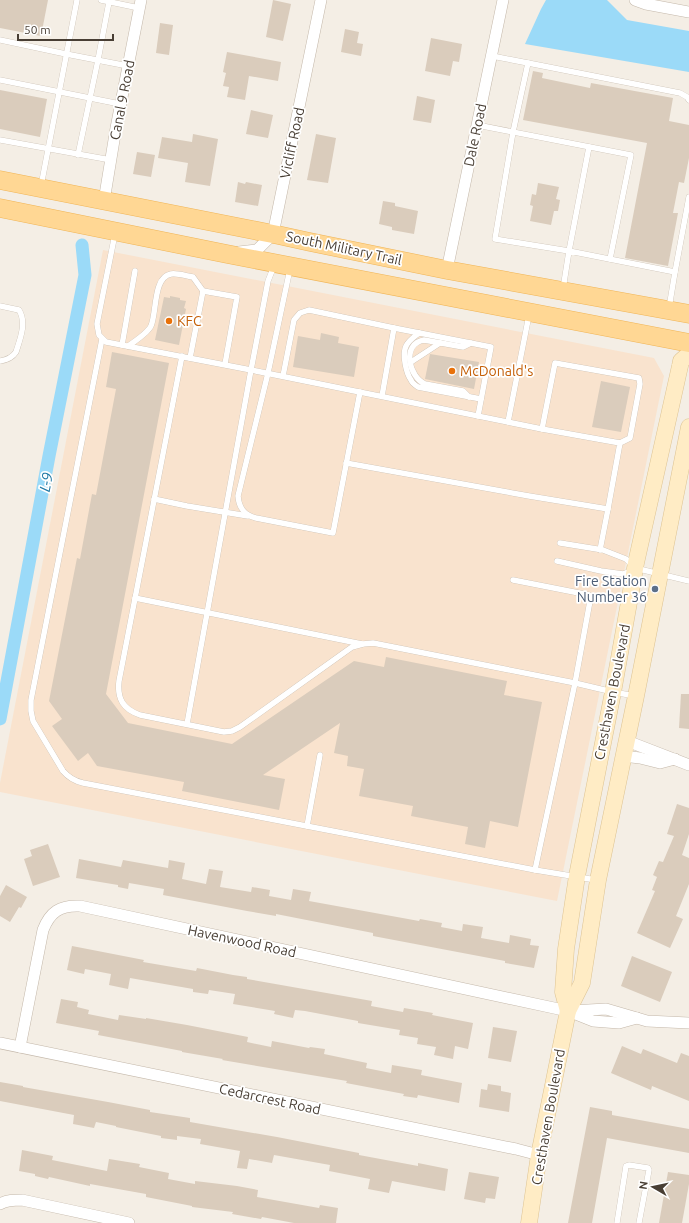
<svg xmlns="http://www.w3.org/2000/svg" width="689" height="1223" font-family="Ubuntu,sans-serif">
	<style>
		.commercial { fill: #f9e3ce }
		.water { fill: #9bdaf8 }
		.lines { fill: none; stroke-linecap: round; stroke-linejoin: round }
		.canal { stroke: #9bdaf8; stroke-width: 13 }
		.building { fill: #daccbc }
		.lane-casing { stroke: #c4b8aa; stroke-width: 6 }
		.street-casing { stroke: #c4b8aa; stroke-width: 12 }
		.secondary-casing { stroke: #ddc392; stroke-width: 17 }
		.primary-casing { stroke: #f0b557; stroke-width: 19 }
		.lane { stroke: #fff; stroke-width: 5.5 }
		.street { stroke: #fff; stroke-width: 11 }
		.secondary { stroke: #ffecc5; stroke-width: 16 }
		.primary { stroke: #ffd794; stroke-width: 18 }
		.food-dot { fill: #e8710a; stroke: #fff; stroke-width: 1.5 }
		.service-dot { fill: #5c6f8a; stroke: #fff; stroke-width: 1.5 }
		.labels { text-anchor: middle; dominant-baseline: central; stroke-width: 3.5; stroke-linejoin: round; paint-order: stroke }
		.street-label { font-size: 14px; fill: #483e34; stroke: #fff }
		.food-label { font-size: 14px; fill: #c56008; stroke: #fff; text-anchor: start }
		.service-label { font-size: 14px; fill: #4e5e75; stroke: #fff; text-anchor: end }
		.water-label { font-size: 15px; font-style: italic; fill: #1f79a5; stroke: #fff }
	</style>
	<rect width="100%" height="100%" fill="#f4eee5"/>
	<path class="commercial" d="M103 250 654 358 664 376 557 901 0 792V783Z"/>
	<path class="water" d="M546 0H607L627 20 689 31V72L525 44 541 9Z"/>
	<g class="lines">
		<path class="canal" d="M0 719 49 456 85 275 82 245"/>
	</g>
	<g class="building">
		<path d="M0 0H48L41 36 0 28Z"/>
		<path d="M273 0 291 4 283 41 266 37Z"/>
		<path d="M160 23 173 25 169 55 156 53Z"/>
		<path d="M345 29 359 32 357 43 363 44 361 56 341 52Z"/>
		<path d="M431 38 462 44 459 62 453 61 450 76 425 71Z"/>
		<path d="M227 52 281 62 278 81 249 76 245 100 227 97 229 87 223 86 226 73 223 72Z"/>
		<path d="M533 71 543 73 542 78 590 88 591 83 673 98 669 121 689 125V158L684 183 679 182 673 213H678L668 266 625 258 647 143 523 120Z"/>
		<path d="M0 90 47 99 40 137 0 129Z"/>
		<path d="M417 96 435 100 431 123 413 120Z"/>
		<path d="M251 110 273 115 268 138 246 134Z"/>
		<path d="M193 134 218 139 210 186 185 182 188 163 158 158 162 137 192 142Z"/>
		<path d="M316 134 336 138 328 183 307 180Z"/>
		<path d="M137 152 155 155 151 177 133 174Z"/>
		<path d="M238 182 245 184 246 182 262 185 258 206 235 202Z"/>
		<path d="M538 183 559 187 556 199 560 200 558 211H554L551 225 530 221 533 206 530 205 532 194 536 195Z"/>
		<path d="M383 201 395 203V206L418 211 414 234 392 230V227L379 224Z"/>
		<path d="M170 296 180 298V300L186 301 184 308 186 309 179 345 155 340 164 297 170 298Z"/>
		<path d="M321 333 339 337 338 343 359 347 354 377 293 367 298 336 320 340Z"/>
		<path d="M112 352 169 363 106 694 128 723 232 744 354 661 384 667 386 657 507 681 504 695 542 702 518 827 490 821 485 848 465 844 468 827 411 816 413 806 359 796 364 769 347 766 348 756 334 753 340 723 263 775 285 779 279 810 182 791 184 782 97 766 88 753 78 761 52 726 62 719 49 701 77 558 80 559 92 494 96 495 116 389 106 387Z"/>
		<path d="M430 354 479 362 474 389 425 379Z"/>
		<path d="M601 381 630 387 621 432 592 427Z"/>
		<path d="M681 694H689V729L679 728Z"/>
		<path d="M677 804 689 808V834L682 855 689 858V884L676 916 683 919 670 948 637 933 655 891 652 890 657 877 653 875 659 861 663 862 674 836 667 834Z"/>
		<path d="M48 844 60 877 33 886 24 859 32 856 30 850Z"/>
		<path d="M79 859 121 867 123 860 168 868 169 860 185 863 182 879 206 884 209 869 223 871 220 887 251 892 252 887 270 890 269 896 291 900 293 889 311 892 309 901 419 921 420 919 442 923 441 927 462 931 463 924 483 927 481 938 509 943 510 935 531 939 530 945 539 946 534 968 505 963V961L373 936V933L276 914V916L247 911 163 895 164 889 129 883 128 889 118 887V885L76 878Z"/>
		<path d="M6 885 27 897 21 908 19 907 10 922 0 916V896Z"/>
		<path d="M72 946 144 960 143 962 196 971 197 968 233 975 247 977V979L372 1001 371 1006 403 1012 404 1008 433 1013 432 1015 473 1023 468 1049 455 1046 453 1059 434 1055 436 1047 417 1044 418 1038 399 1035 400 1030 358 1023V1021L305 1011 295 1010 293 1018 274 1014 275 1011 233 1004 235 994 209 990 208 994 193 992V989L130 978 128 989 109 985 111 974 85 969 84 974 67 970Z"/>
		<path d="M632 956 672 972 660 1002 621 986Z"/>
		<path d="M61 999 78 1002 77 1007 89 1010 88 1014 118 1020 119 1015 146 1019V1018L187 1025 248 1037 247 1042 271 1047 272 1041 309 1048 310 1047 325 1049 324 1054 367 1063 366 1068 391 1073 392 1065 422 1070 421 1075 462 1083 459 1103 418 1095 417 1098 403 1096 404 1094 346 1083 347 1081 222 1060 223 1059 182 1052V1051L98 1035 99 1031 56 1023Z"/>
		<path d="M493 1027 517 1031 511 1062 488 1058Z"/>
		<path d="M622 1046 641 1054 643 1049 677 1063 681 1053 689 1056V1101L652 1086 651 1090 611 1073Z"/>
		<path d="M0 1082 23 1086V1087L108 1102 150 1110V1112L190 1118V1122L277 1137 359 1153V1155L418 1166V1163L448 1169 445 1191 392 1181 389 1193 368 1189 370 1179 329 1171 330 1165 274 1155 272 1163 249 1159 247 1169 237 1168 240 1151 200 1144 201 1139 177 1136V1140L161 1138V1136L116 1127V1126L96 1122 94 1128 73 1124 74 1115 0 1101Z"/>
		<path d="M488 1084 501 1086V1091L511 1093 509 1112 479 1107 481 1089 487 1090Z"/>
		<path d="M590 1107 612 1111V1115L689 1129V1153L607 1138 592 1223H568Z"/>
		<path d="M22 1150 53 1156 52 1160 107 1171 109 1159 140 1164 139 1167 169 1173 168 1179 195 1184V1181L237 1186 258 1190 257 1197 319 1208 320 1205 338 1208 336 1223H294L262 1217 261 1219 232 1214 233 1212 192 1207V1206L146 1197V1194L90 1184V1186L49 1177 48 1179 35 1176V1174L19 1171Z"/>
		<path d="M469 1172 499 1177 495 1199 486 1198 485 1203 464 1199Z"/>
		<path d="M668 1172 689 1175V1184L682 1223H659Z"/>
	</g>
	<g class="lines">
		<g class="lane-casing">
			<g id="lane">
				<path d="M101 0 139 8"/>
				<path d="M0 40 66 54 128 66"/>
				<path d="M492 56 528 63 513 132 495 239 569 251 589 147"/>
				<path d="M528 63 680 93 687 97 689 100"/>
				<path d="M0 80 120 104"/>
				<path d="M477 125 631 155 610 259"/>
				<path d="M0 140 111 160"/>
				<path d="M78 155 98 60 109 2"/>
				<path d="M41 186 77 0"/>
				<path d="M115 234 97 324 99 335 106 342 251 370 268 281 274 266"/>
				<path d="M290 269 268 373 238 496C239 508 244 515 256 518L333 533 360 392"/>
				<path d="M675 272 689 197"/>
				<path d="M563 289 569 251 675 272 669 308"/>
				<path d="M0 306 19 310C27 323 20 339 16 352 12 358 7 360 0 361"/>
				<path d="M419 333C414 337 409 340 406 346 402 354 406 373 411 380 412 383 415 385 418 387L481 399"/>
				<path d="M102 339 31 700V711L33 721 63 771C69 778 74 781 83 783L535 870 596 880"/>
				<path d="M122 345 135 271"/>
				<path d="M128 346C134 342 148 332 151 326 157 312 153 277 171 274 178 273 186 276 193 277L203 291 237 297 225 364"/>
				<path d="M182 356 119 681C117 699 123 709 140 715L224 732 232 731 240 727 352 647 363 644 373 643 575 683 613 692 635 696"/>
				<path d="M190 358 203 291"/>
				<path d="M411 362 440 343"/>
				<path d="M283 376 294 320 300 313 309 310 394 328 491 347 478 416"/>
				<path d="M382 396 394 328"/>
				<path d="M469 397 463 391 425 384C409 377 401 344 424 340L463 347 471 343"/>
				<path d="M508 422 529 315"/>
				<path d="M346 463 529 496 608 509"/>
				<path d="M154 499 187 506 248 516"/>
				<path d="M560 543 603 550 626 559 635 568 689 581"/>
				<path d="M600 550 608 509 620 443 630 438 640 384 639 378 555 363 542 429 620 443"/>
				<path d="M557 561 601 571 623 574 633 570"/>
				<path d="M513 580 589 595 590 601 575 683 535 870"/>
				<path d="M135 598 362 644"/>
				<path d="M187 724 251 370 542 429"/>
				<path d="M307 826 320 755"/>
				<path d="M617 1223 626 1166 629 1165 648 1168 649 1170 639 1223"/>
			</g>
		</g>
		<g class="street-casing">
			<g id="street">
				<path d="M635 0 646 4 689 12"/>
				<path d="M104 201 116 128 141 0"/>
				<path d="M239 252 257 250 273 234 321 0"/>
				<path d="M447 270 503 0"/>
				<path d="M627 741 689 765"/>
				<path d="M623 756 640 758 660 763 675 759"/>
				<path d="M571 1011 606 1009 647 1021 689 1023"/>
				<path d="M0 1043 516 1149 539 1155"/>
				<path d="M20 1047 43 930C50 912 60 905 80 906L568 1011 593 1021 619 1023 637 1018"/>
				<path d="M0 1204C7 1200 14 1200 22 1200L129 1223"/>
			</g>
		</g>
		<g class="secondary-casing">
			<g id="secondary">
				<path d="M568 1011 563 992 566 949 577 876 613 692 636 563 680 366 681 361 689 354"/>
				<path d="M529 1223 539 1155 568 1011 582 983 598 880 636 696 689 427"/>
			</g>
		</g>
		<g class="primary-casing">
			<g id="primary">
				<path d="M0 180 278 235 310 242 447 270 689 314"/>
				<path d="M0 208 227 254 689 343"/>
			</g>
		</g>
		<use href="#lane" class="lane"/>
		<use href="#street" class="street"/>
		<use href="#secondary" class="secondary"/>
		<use href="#primary" class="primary"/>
	</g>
	<g class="food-dot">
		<circle cx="169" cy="321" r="4"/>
		<circle cx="452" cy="371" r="4"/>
	</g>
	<circle class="service-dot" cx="655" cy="589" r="4"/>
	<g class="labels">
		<g class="street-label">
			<text transform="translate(122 100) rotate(-79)">Canal 9 Road</text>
			<text transform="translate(475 135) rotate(-78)">Dale Road</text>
			<text transform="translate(292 143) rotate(-78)">Vicliff Road</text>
			<text transform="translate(344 248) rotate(12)">South Military Trail</text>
			<text transform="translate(612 692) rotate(-79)">Cresthaven Boulevard</text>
			<text transform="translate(242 941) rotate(12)">Havenwood Road</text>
			<text transform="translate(270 1099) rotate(12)">Cedarcrest Road</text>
			<text transform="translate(548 1117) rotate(-80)">Cresthaven Boulevard</text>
		</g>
		<g class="food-label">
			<text x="177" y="321">KFC</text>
			<text x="460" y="371">McDonald's</text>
		</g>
		<g class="service-label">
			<text x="647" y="581">Fire Station<tspan x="647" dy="16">Number 36</tspan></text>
		</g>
		<g class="water-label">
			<text transform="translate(46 482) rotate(-79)">L-9</text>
		</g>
	</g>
	<g transform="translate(653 1187) rotate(279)" stroke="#ffffff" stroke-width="3" paint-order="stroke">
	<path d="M0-3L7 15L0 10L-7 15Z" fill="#483e34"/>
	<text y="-6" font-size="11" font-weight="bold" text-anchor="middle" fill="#483e34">N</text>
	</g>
	<path d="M18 34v6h95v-6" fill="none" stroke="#483e34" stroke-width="2"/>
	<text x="24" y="34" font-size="12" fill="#483e34" stroke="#ffffff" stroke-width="3" paint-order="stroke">50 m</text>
</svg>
